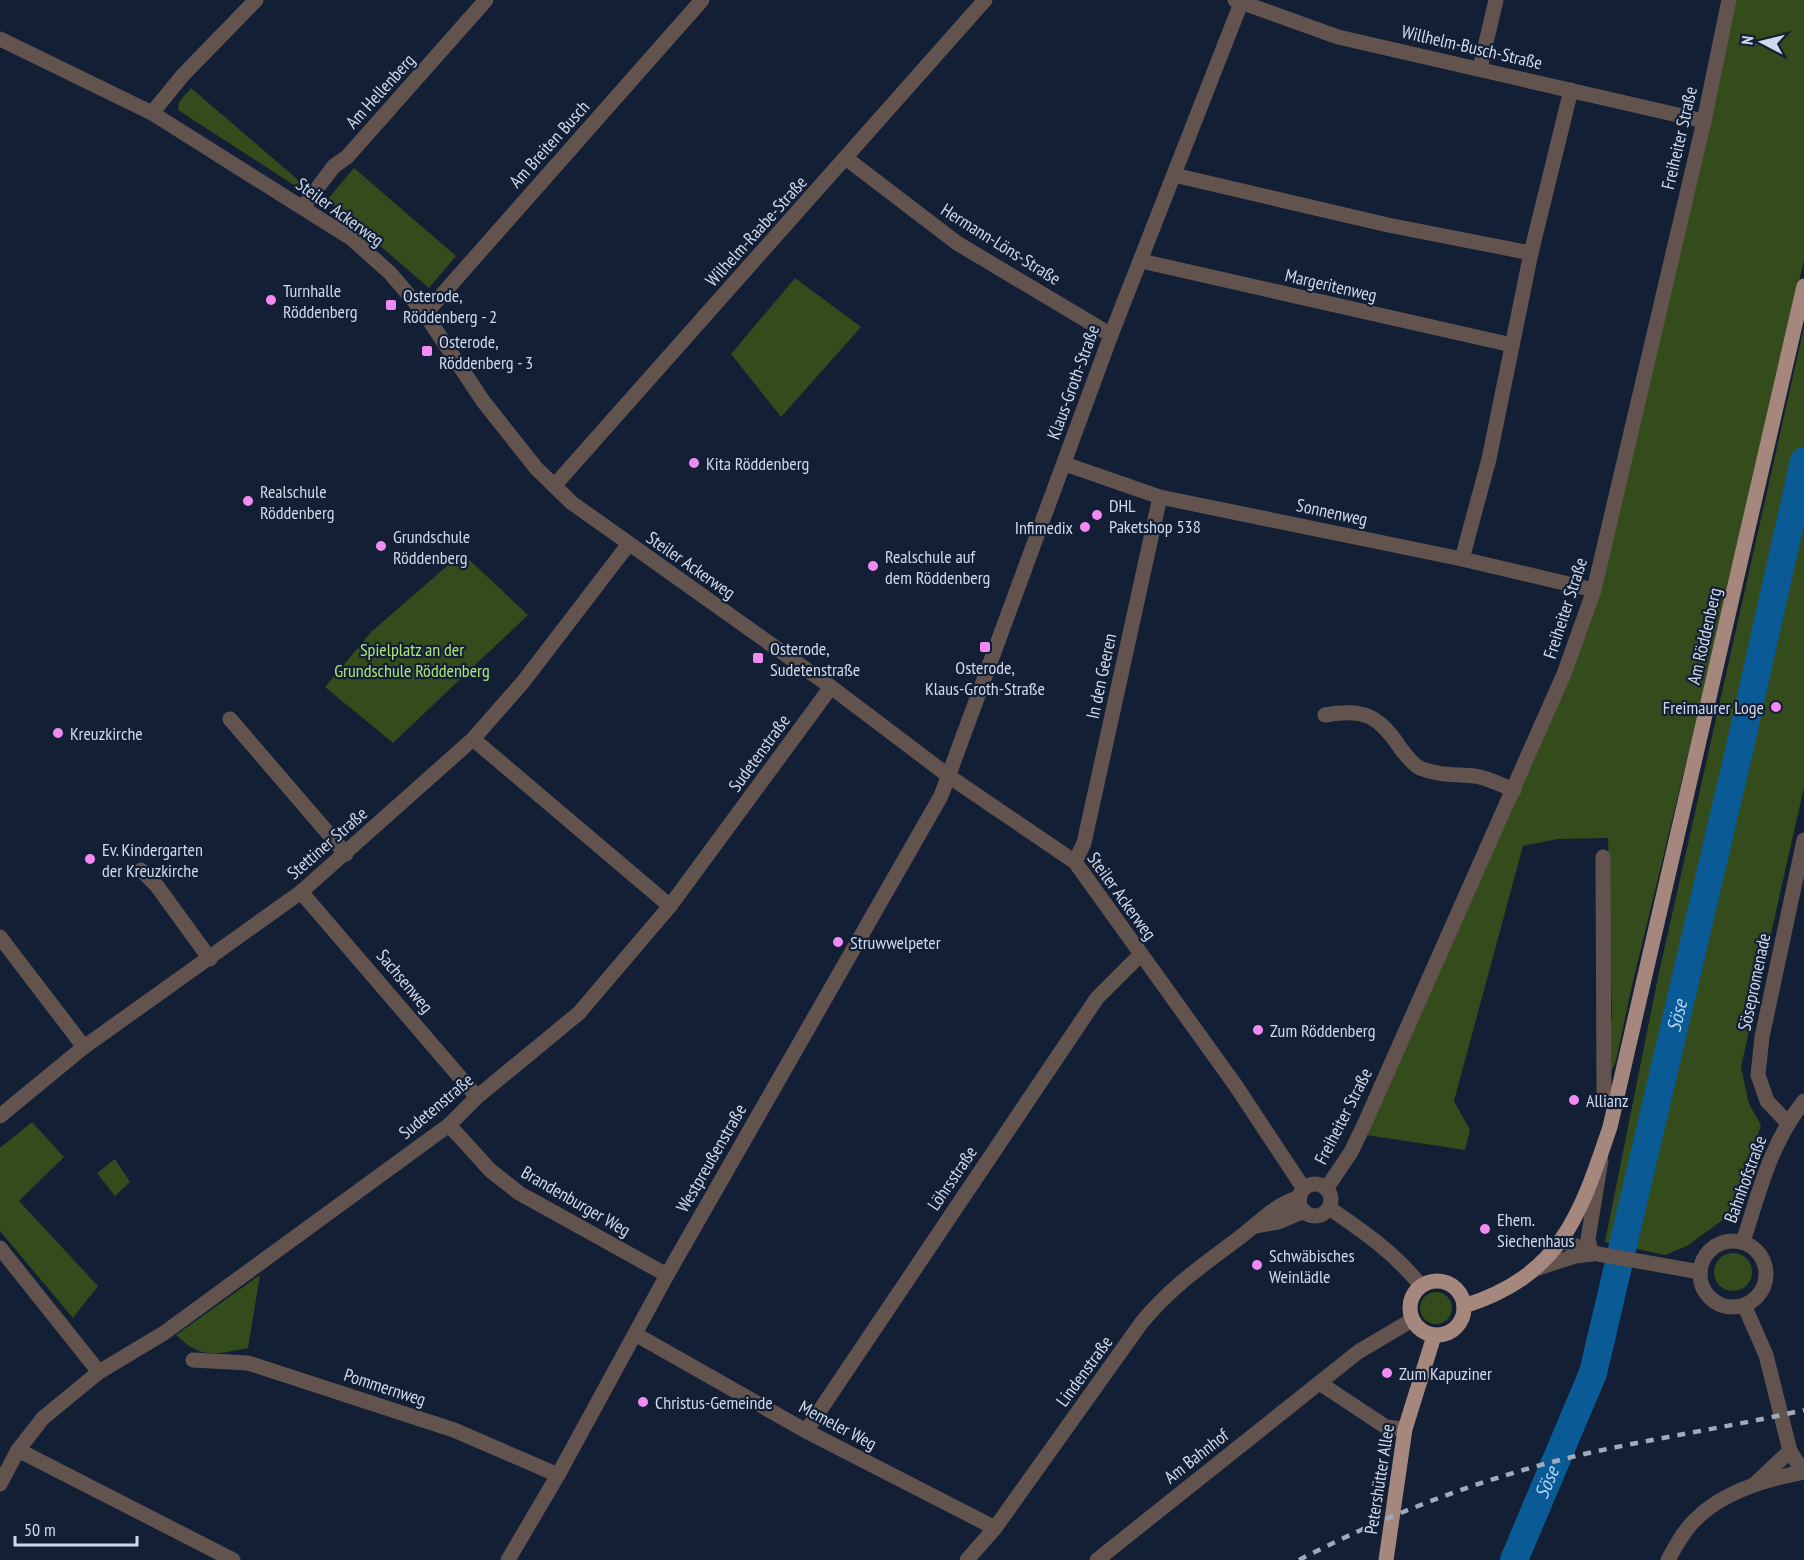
<svg xmlns="http://www.w3.org/2000/svg" width="1804" height="1560" font-family="'PT Sans Narrow',sans-serif">
	<style>
		.green { fill: #344b1c }
		.lines { fill: none; stroke-linecap: round; stroke-linejoin: round }
		.river { stroke: #0a5a96; stroke-width: 28 }
		.minor { stroke: #62534f; stroke-width: 15 }
		.major { stroke: #a5877e; stroke-width: 15 }
		.rail { stroke: #a0aabb; stroke-width: 4.5; stroke-dasharray: 8 8; stroke-linecap: butt }
		.poi-dot { fill: #f28af3; stroke: #121f35; stroke-width: 2 }
		.labels { text-anchor: middle; dominant-baseline: central; stroke-width: 4.5; stroke-linejoin: round; paint-order: stroke }
		.street-label { font-size: 18px; fill: #d0d9e9; stroke: #121f35 }
		.poi-label { font-size: 18px; fill: #d0d9e9; stroke: #121f35; text-anchor: start }
		.park-label { font-size: 18px; fill: #ade578; stroke: #121f35 }
		.water-label { font-size: 20px; font-style: italic; fill: #b1d3f5; stroke: #121f35 }
	</style>
	<rect width="100%" height="100%" fill="#121f35"/>
	<g class="green">
		<path d="M1734 0H1804V260L1743 527 1631 990 1616 1061 1608 1080V1043L1612 1016 1608 838 1558 839 1523 846 1454 1101 1470 1130 1465 1150 1366 1135 1569 675Z"/>
		<path d="M191 88 304 185 297 187 178 110 179 102Z"/>
		<path d="M354 168 456 256 429 288 327 200Z"/>
		<path d="M795 278 861 327 781 417 731 354Z"/>
		<path d="M1804 327V787L1741 1067 1749 1104 1761 1125 1735 1208 1724 1219 1687 1246 1665 1255 1605 1242 1658 977Z"/>
		<path d="M462 553 528 615 393 743 325 687 371 632Z"/>
		<path d="M32 1122 64 1157 19 1201 98 1286 73 1318 0 1231V1148Z"/>
		<path d="M115 1159 130 1182 115 1196 97 1173Z"/>
		<circle cx="1733" cy="1272" r="19"/>
		<path d="M260 1275 248 1348C215 1354 202 1360 176 1335Z"/>
		<circle cx="1436" cy="1308" r="16"/>
	</g>
	<g class="lines">
		<path class="river" id="s1" d="M1514 1560 1593 1373 1739 751 1804 461"/>
		<g class="minor">
			<path d="M1235 0 1338 37 1704 121"/>
			<path d="M0 39 152 113 352 239 390 273 425 314 483 401 536 468 572 503 831 687 950 777 1075 862 1236 1086 1304 1189"/>
			<path d="M1480 68 1496 0"/>
			<path d="M152 113 183 75 256 0"/>
			<path d="M847 159 957 243 1111 335"/>
			<path d="M1174 175 1388 225 1531 253"/>
			<path d="M303 207 334 166 347 157 486 0"/>
			<path d="M1141 261 1512 345"/>
			<path d="M425 314 702 0"/>
			<path d="M1065 464 1160 497 1462 559 1594 590"/>
			<path d="M554 486 985 0"/>
			<path d="M1462 559 1489 459 1531 253 1571 90"/>
			<path d="M1325 715C1365 708 1379 716 1401 749 1407 756 1412 764 1420 768 1438 776 1456 774 1475 776 1488 778 1501 785 1514 790"/>
			<path d="M230 719 346 854"/>
			<path d="M473 739 670 906"/>
			<path d="M1603 857 1604 1095 1618 1101"/>
			<path d="M1075 862 1084 843 1160 497"/>
			<path d="M141 870 157 886 210 959"/>
			<path d="M301 892 477 1097"/>
			<path d="M0 937 84 1047"/>
			<path d="M0 1116 84 1047 301 892 473 739 523 682 628 545"/>
			<path d="M1788 1123 1767 1101 1758 1075 1762 1037 1804 840"/>
			<path d="M449 1125 490 1170 519 1193 667 1275"/>
			<circle cx="1315" cy="1200" r="16"/>
			<path d="M1326 1189 1351 1152 1364 1125 1564 674 1594 590 1704 121 1729 0"/>
			<path d="M1329 1208C1363 1231 1396 1254 1421 1286"/>
			<path d="M1255 1226 1278 1222 1304 1211"/>
			<circle cx="1733" cy="1274" r="33"/>
			<path d="M1562 1241 1598 1254 1700 1272"/>
			<path d="M1743 1242C1759 1192 1771 1142 1804 1101"/>
			<path d="M0 1248 99 1372"/>
			<path d="M1591 1251 1588 1239 1601 1160"/>
			<path d="M1538 1268 1575 1256 1593 1254"/>
			<path d="M1744 1305 1766 1355 1790 1451 1803 1472"/>
			<path d="M635 1334 806 1431 995 1528"/>
			<path d="M193 1360 248 1363 454 1430 558 1475"/>
			<path d="M1321 1384 1386 1427 1405 1429"/>
			<path d="M806 1431 1097 998 1140 955"/>
			<path d="M18 1450 233 1560"/>
			<path d="M1757 1482 1790 1451"/>
			<path d="M0 1484 18 1450 43 1418 99 1372 164 1333 449 1125 477 1097 579 1013 670 906 831 687"/>
			<path d="M508 1560 558 1475 667 1275 941 796 1111 335 1241 3"/>
			<path d="M967 1560 995 1528 1142 1322C1173 1285 1202 1266 1239 1238 1260 1222 1274 1205 1300 1197"/>
			<path d="M1097 1560 1358 1352 1412 1320"/>
			<path d="M1668 1560C1675 1547 1683 1532 1694 1521 1721 1492 1766 1479 1804 1472"/>
		</g>
		<g class="major">
			<circle cx="1437" cy="1308" r="27"/>
			<path d="M1464 1306C1561 1275 1580 1216 1610 1127L1804 286"/>
			<path d="M1386 1560 1405 1429 1434 1336"/>
		</g>
		<path class="rail" d="M1299 1560C1388 1514 1483 1478 1580 1455 1654 1438 1730 1427 1804 1410"/>
	</g>
	<g class="poi-dot">
		<circle cx="271" cy="300" r="6"/>
		<rect x="385" y="299" width="12" height="12" rx="3"/>
		<rect x="421" y="345" width="12" height="12" rx="3"/>
		<circle cx="694" cy="463" r="6"/>
		<circle cx="248" cy="501" r="6"/>
		<circle cx="1097" cy="515" r="6"/>
		<circle cx="1085" cy="527" r="6"/>
		<circle cx="381" cy="546" r="6"/>
		<circle cx="873" cy="566" r="6"/>
		<rect x="979" y="641" width="12" height="12" rx="3"/>
		<rect x="752" y="652" width="12" height="12" rx="3"/>
		<circle cx="1776" cy="707" r="6"/>
		<circle cx="58" cy="733" r="6"/>
		<circle cx="90" cy="859" r="6"/>
		<circle cx="838" cy="942" r="6"/>
		<circle cx="1258" cy="1030" r="6"/>
		<circle cx="1574" cy="1100" r="6"/>
		<circle cx="1485" cy="1229" r="6"/>
		<circle cx="1257" cy="1265" r="6"/>
		<circle cx="1387" cy="1373" r="6"/>
		<circle cx="643" cy="1402" r="6"/>
	</g>
	<g class="labels">
		<g class="street-label">
			<text transform="translate(1472 47) rotate(13)">Willhelm-Busch-Straße</text>
			<text transform="translate(380 91) rotate(-48)">Am Hellenberg</text>
			<text transform="translate(1679 138) rotate(-77)">Freiheiter Straße</text>
			<text transform="translate(549 144) rotate(-48)">Am Breiten Busch</text>
			<text transform="translate(340 212) rotate(36)">Steiler Ackerweg</text>
			<text transform="translate(756 231) rotate(-48)">Wilhelm-Raabe-Straße</text>
			<text transform="translate(1001 244) rotate(32)">Hermann-Löns-Straße</text>
			<text transform="translate(1331 285) rotate(13)">Margeritenweg</text>
			<text transform="translate(1073 382) rotate(-70)">Klaus-Groth-Straße</text>
			<text transform="translate(1332 512) rotate(12)">Sonnenweg</text>
			<text transform="translate(691 565) rotate(35)">Steiler Ackerweg</text>
			<text transform="translate(1565 608) rotate(-72)">Freiheiter Straße</text>
			<text transform="translate(1704 636) rotate(-77)">Am Röddenberg</text>
			<text transform="translate(1101 676) rotate(-78)">In den Geeren</text>
			<text transform="translate(759 753) rotate(-54)">Sudetenstraße</text>
			<text transform="translate(327 843) rotate(-41)">Stettiner Straße</text>
			<text transform="translate(1122 896) rotate(54)">Steiler Ackerweg</text>
			<text transform="translate(405 981) rotate(50)">Sachsenweg</text>
			<text transform="translate(1754 982) rotate(-78)">Sösepromenade</text>
			<text transform="translate(436 1106) rotate(-40)">Sudetenstraße</text>
			<text transform="translate(1343 1116) rotate(-63)">Freiheiter Straße</text>
			<text transform="translate(711 1158) rotate(-60)">Westpreußenstraße</text>
			<text transform="translate(952 1178) rotate(-56)">Löhrsstraße</text>
			<text transform="translate(1745 1179) rotate(-70)">Bahnhofstraße</text>
			<text transform="translate(576 1201) rotate(30)">Brandenburger Weg</text>
			<text transform="translate(1084 1371) rotate(-54)">Lindenstraße</text>
			<text transform="translate(385 1387) rotate(18)">Pommernweg</text>
			<text transform="translate(838 1425) rotate(28)">Memeler Weg</text>
			<text transform="translate(1196 1456) rotate(-38)">Am Bahnhof</text>
			<text transform="translate(1379 1479) rotate(-81)">Petershütter Allee</text>
		</g>
		<g class="poi-label">
			<text x="283" y="290">Turnhalle<tspan x="283" dy="21">Röddenberg</tspan></text>
			<text x="403" y="295">Osterode,<tspan x="403" dy="21">Röddenberg - 2</tspan></text>
			<text x="439" y="341">Osterode,<tspan x="439" dy="21">Röddenberg - 3</tspan></text>
			<text x="706" y="463">Kita Röddenberg</text>
			<text x="260" y="491">Realschule<tspan x="260" dy="21">Röddenberg</tspan></text>
			<text x="1109" y="505">DHL<tspan x="1109" dy="21">Paketshop 538</tspan></text>
			<text x="1073" y="527" text-anchor="end">Infimedix</text>
			<text x="393" y="536">Grundschule<tspan x="393" dy="21">Röddenberg</tspan></text>
			<text x="885" y="556">Realschule auf<tspan x="885" dy="21">dem Röddenberg</tspan></text>
			<text x="770" y="648">Osterode,<tspan x="770" dy="21">Sudetenstraße</tspan></text>
			<text x="985" y="667" text-anchor="middle">Osterode,<tspan x="985" dy="21">Klaus-Groth-Straße</tspan></text>
			<text x="1764" y="707" text-anchor="end">Freimaurer Loge</text>
			<text x="70" y="733">Kreuzkirche</text>
			<text x="102" y="849">Ev. Kindergarten<tspan x="102" dy="21">der Kreuzkirche</tspan></text>
			<text x="850" y="942">Struwwelpeter</text>
			<text x="1270" y="1030">Zum Röddenberg</text>
			<text x="1586" y="1100">Allianz</text>
			<text x="1497" y="1219">Ehem.<tspan x="1497" dy="21">Siechenhaus</tspan></text>
			<text x="1269" y="1255">Schwäbisches<tspan x="1269" dy="21">Weinlädle</tspan></text>
			<text x="1399" y="1373">Zum Kapuziner</text>
			<text x="655" y="1402">Christus-Gemeinde</text>
		</g>
		<g class="park-label">
			<text x="412" y="649">Spielplatz an der<tspan x="412" dy="21">Grundschule Röddenberg</tspan></text>
		</g>
		<g class="water-label">
			<text stroke="none"><textPath href="#s1" startOffset="570">Söse</textPath></text>
			<text stroke="none"><textPath href="#s1" startOffset="84">Söse</textPath></text>
		</g>
	</g>
	<g transform="translate(1762 42) rotate(277)" stroke="#121f35" stroke-width="4.5" paint-order="stroke">
	<path d="M0-4.5L10 22L0 15L-10 22Z" fill="#d0d9e9"/>
	<text y="-9" font-size="16" font-weight="bold" text-anchor="middle" fill="#d0d9e9">N</text>
	</g>
	<path d="M15 1536v9h122v-9" fill="none" stroke="#d0d9e9" stroke-width="3"/>
	<text x="24" y="1536" font-size="18" fill="#d0d9e9" stroke="#121f35" stroke-width="4.5" paint-order="stroke">50 m</text>
</svg>
